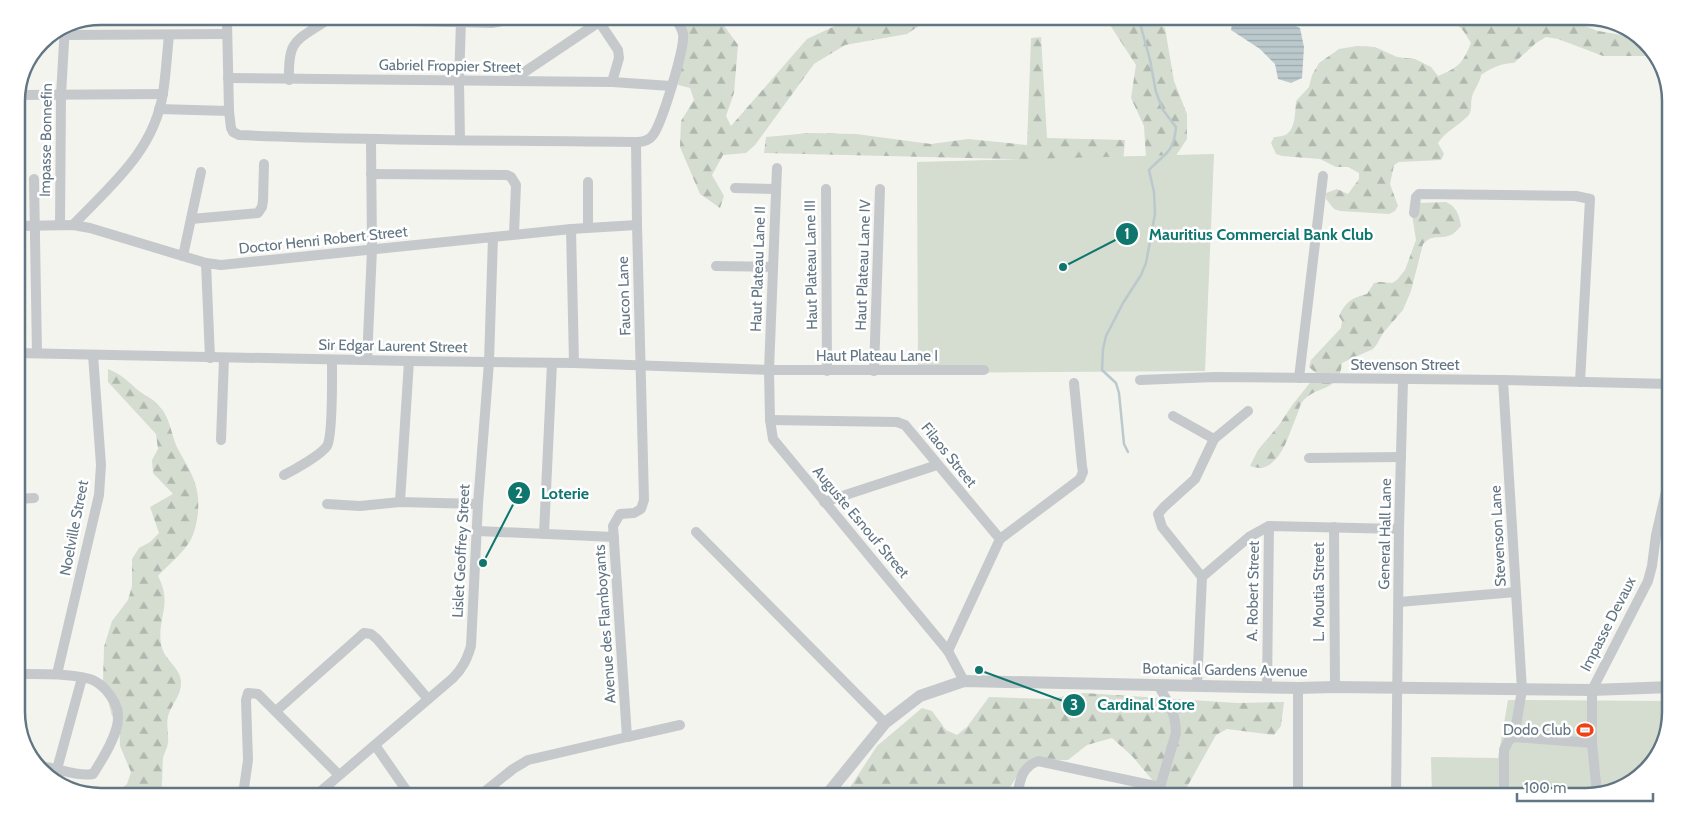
<svg xmlns="http://www.w3.org/2000/svg" width="1687" height="813" font-family="Cabin,sans-serif">
	<style>
		.forest { fill: url(#forest-firs) }
		.pitch { fill: #d5dcd0 }
		.water { fill: url(#water-rules) }
		.lines { fill: none; stroke-linecap: round; stroke-linejoin: round }
		.stream { stroke: #bbc9cd; stroke-width: 2.5 }
		.minor { stroke: #c6c9cc; stroke-width: 10 }
		.tertiary { stroke: #c6c9cc; stroke-width: 12 }
		.labels { text-anchor: middle; dominant-baseline: central; stroke-width: 5; stroke-linejoin: round; paint-order: stroke }
		.street-label { font-size: 15px; fill: #617583; stroke: #fff }
		.poi-label { font-size: 15px; fill: #617583; stroke: #fff; text-anchor: end }
		.rim { fill: none; stroke: #617583; stroke-width: 2.5 }
		.leader { fill: none; stroke: #0f766e; stroke-width: 2 }
		.callout-dot { fill: #0f766e; stroke: #fff; stroke-width: 2 }
		.mark-label { font-size: 15px; text-anchor: middle; font-weight: bold; fill: #fff }
		.callout-label { font-size: 16px; text-anchor: middle; font-weight: bold; fill: #0f766e; stroke: #fff; stroke-width: 5; stroke-linejoin: round; paint-order: stroke }
	</style>
	<defs>
		<pattern id="forest-firs" width="22" height="20" patternUnits="userSpaceOnUse" patternTransform="scale(1.25)"><rect width="22" height="20" fill="#d5dcd0"/><path d="M5 1l3.5 6h-7zM16 11l3.5 6h-7z" fill="#b0b7ae"/></pattern>
		<pattern id="water-rules" width="6" height="5" patternUnits="userSpaceOnUse" patternTransform="scale(1.25)"><rect width="6" height="5" fill="#bbc9cd"/><path d="M0 2.5h6" fill="none" stroke="#9ba8ac"/></pattern>
	</defs>
	<rect width="100%" height="100%" fill="#f4f4ef"/>
	<g class="forest">
		<path d="M1539 16H1558L1598 31 1622 35H1634L1657 56H1603L1558 39 1546 37 1536 43 1514 63C1501 63 1491 68 1481 75 1480 83 1474 89 1472 97 1470 104 1473 110 1468 116 1458 126 1445 132 1438 143L1444 154 1441 160 1399 162 1394 165 1390 184 1398 206 1395 211 1389 214 1340 211 1334 209 1326 199V193L1337 189 1348 194 1359 179V173L1348 167H1336L1320 159 1282 156 1276 154 1271 143 1274 137C1278 137 1284 136 1287 134 1296 127 1295 111 1296 101L1309 87 1312 75 1319 63 1339 49 1357 46 1375 47 1397 57 1415 59 1431 67 1438 76C1458 68 1463 63 1471 43 1459 23 1460 24 1437 21L1435 17Z"/>
		<path d="M1116 18H1148L1165 28 1174 81 1187 114V139L1161 178 1146 158 1144 126 1131 98 1136 65 1110 25Z"/>
		<path d="M850 19H929L907 34 845 45 814 64 755 145 746 153 723 155 712 175 724 196 720 208 700 194 680 147 681 121 694 100 690 88 678 85 681 35 678 20H720L738 45 734 93 726 116 731 126 807 39Z"/>
		<path d="M1041 37 1047 138 1125 140 1123 162 764 153 766 137 810 133 856 134 931 144 968 139 1027 145 1031 38Z"/>
		<path d="M1446 202C1457 207 1459 215 1461 226 1458 229 1454 234 1451 235 1440 240 1433 233 1423 244L1411 291 1403 310 1383 333 1377 344 1373 349 1342 363C1339 393 1318 384 1303 401 1300 404 1299 410 1297 415 1289 433 1283 462 1262 468 1258 468 1254 467 1250 466L1258 450 1279 425 1293 404 1317 374 1309 367 1311 360 1341 328 1342 321 1339 316C1346 302 1351 298 1367 294L1374 283 1380 282 1392 283 1397 280 1405 270 1416 240 1411 208 1416 203Z"/>
		<path d="M108 369C121 374 129 382 139 391 147 397 154 399 160 407 170 418 171 433 176 445 182 458 191 470 195 483 200 498 199 517 194 532 189 549 170 563 158 576 173 604 157 618 161 644 163 659 180 667 181 681 182 695 172 703 168 716 166 725 169 735 168 743 167 749 164 753 163 758 162 771 163 784 160 797H117L121 789 127 784 131 772 120 746 119 725 112 716 103 681 104 647 112 621 128 600 132 586V559L139 548 150 542 159 533 150 507 173 494 153 473 152 460 158 449 156 434 108 382Z"/>
		<path d="M1084 693 1237 703 1284 702 1281 726 1274 735 1227 729 1216 735 1187 787 1176 792 1154 782 1132 756 1112 738 1087 745 1068 760 1032 761 1022 768 1004 797H852L849 789 877 746 922 708 932 711 946 730 957 735 967 727 989 697 1049 699Z"/>
	</g>
	<g class="pitch">
		<path d="M1214 154 1205 371 918 373 917 162Z"/>
		<path d="M1508 700 1671 701V712L1662 749 1633 783 1586 797H1432L1431 757 1498 758Z"/>
	</g>
	<path class="water" d="M1233 18C1256 18 1279 17 1300 28L1304 47 1302 78 1291 83 1278 79 1275 64 1260 49 1231 30Z"/>
	<g class="lines">
		<path class="stream" d="M1128 452 1124 444 1119 393 1116 383 1102 370 1103 349 1106 336 1123 303 1141 275 1146 263 1155 214 1154 192 1149 170C1165 153 1174 153 1176 127L1163 110 1156 92 1150 60 1140 23 1143 18"/>
		<g class="minor">
			<path d="M598 20 618 50 619 58 612 82"/>
			<path d="M415 21 492 23 502 21"/>
			<path d="M227 22 229 111 231 128 233 132 239 135C371 141 504 140 636 142 643 142 649 141 653 135 662 123 685 48 683 34 682 28 679 24 676 20"/>
			<path d="M65 35 227 34"/>
			<path d="M228 78 612 82 671 86"/>
			<path d="M289 80C288 41 294 42 324 22"/>
			<path d="M511 81 602 20"/>
			<path d="M17 95 163 94"/>
			<path d="M159 109 229 111"/>
			<path d="M460 140 459 81 461 21"/>
			<path d="M777 168 769 370 770 420 773 439 948 651 964 681"/>
			<path d="M371 174 507 175 511 177 516 185 514 234"/>
			<path d="M34 179 37 353"/>
			<path d="M735 188 776 189"/>
			<path d="M826 189 827 371"/>
			<path d="M1414 213 1416 197 1419 194 1576 196 1590 199 1580 382"/>
			<path d="M191 219 258 213 262 207 263 201 264 164"/>
			<path d="M60 225 61 95 65 25"/>
			<path d="M73 225C111 185 154 151 163 93 166 74 167 54 169 35"/>
			<path d="M16 226 73 225 90 228 206 263 221 265 571 229 637 225"/>
			<path d="M588 227V182"/>
			<path d="M571 229 574 363"/>
			<path d="M183 256 201 172"/>
			<path d="M206 263 210 358"/>
			<path d="M716 266 773 267"/>
			<path d="M16 353 409 361 574 363 769 370H984"/>
			<path d="M367 360 372 250 371 140"/>
			<path d="M874 371 880 189"/>
			<path d="M1299 378 1323 176"/>
			<path d="M1140 380 1215 377 1503 380 1671 384"/>
			<path d="M1503 380 1522 690 1514 737 1509 740 1504 750V797"/>
			<path d="M1173 416 1214 439"/>
			<path d="M770 420 897 422 905 425 1000 539"/>
			<path d="M221 440 224 358"/>
			<path d="M1309 458 1401 457"/>
			<path d="M284 475C294 470 321 455 327 446 333 436 332 375 332 360"/>
			<path d="M16 499 34 498"/>
			<path d="M400 502 409 361"/>
			<path d="M824 502 937 465"/>
			<path d="M327 504 360 506 400 502 478 504"/>
			<path d="M1334 527 1335 687"/>
			<path d="M478 531 614 537"/>
			<path d="M696 532 885 723"/>
			<path d="M544 534 552 363"/>
			<path d="M1202 577 1162 527 1158 514 1164 507 1195 479 1214 439 1248 411"/>
			<path d="M1399 602 1516 592"/>
			<path d="M948 651 1000 539 1080 479 1083 472 1082 466 1074 383"/>
			<path d="M16 674C41 674 67 673 90 679 97 681 101 685 106 690 112 697 119 708 118 718 118 735 102 760 93 774 75 777 57 767 38 766"/>
			<path d="M57 674 99 495 101 465 93 355"/>
			<path d="M1197 686 1202 577 1249 537 1269 526 1399 529"/>
			<path d="M1267 688 1269 526"/>
			<path d="M276 711 364 633 371 634 377 639 428 699"/>
			<path d="M627 737 680 725"/>
			<path d="M1514 737 1592 743"/>
			<path d="M375 745 411 797"/>
			<path d="M57 769 82 678"/>
			<path d="M1597 794 1592 743V690L1648 581 1652 566 1656 535 1671 470"/>
			<path d="M245 797 244 788 248 760 246 700 248 693 258 694 339 775"/>
			<path d="M314 797 453 678C463 668 467 659 471 646L478 504 489 362 493 237"/>
			<path d="M478 797 513 769 528 760 627 737 613 526 620 514 634 513 641 509 644 500 637 225 636 142"/>
			<path d="M1017 797C1020 780 1021 768 1038 761L1160 787"/>
			<path d="M1157 797 1176 733C1176 713 1168 702 1158 685"/>
			<path d="M1298 797V688"/>
			<path d="M1396 797 1399 529 1403 380"/>
		</g>
		<path class="tertiary" d="M825 797 885 723 920 696 964 681 1298 688 1335 687 1592 690 1671 687"/>
	</g>
	<defs>
		<g id="stadium-bare" transform="scale(1.35)"><path d="M0-5a6.5 5 0 1 0 0 10a6.5 5 0 1 0 0-10ZM-3.5-1.8h7v3.6h-7Z" fill="#f04114" stroke="#fff" stroke-width="2.5" paint-order="stroke"/></g>
	</defs>
	<g fill-rule="evenodd">
		<use href="#stadium-bare" x="1585" y="730"/>
	</g>
	<g class="labels">
		<g class="street-label">
			<text transform="translate(450 66) rotate(1)">Gabriel Froppier Street</text>
			<text transform="translate(46 140) rotate(-89)">Impasse Bonnefin</text>
			<text transform="translate(323 240) rotate(-6)">Doctor Henri Robert Street</text>
			<text transform="translate(811 265) rotate(-91)">Haut Plateau Lane III</text>
			<text transform="translate(863 265) rotate(-88)">Haut Plateau Lane IV</text>
			<text transform="translate(758 269) rotate(-88)">Haut Plateau Lane II</text>
			<text transform="translate(624 296) rotate(-92)">Faucon Lane</text>
			<text transform="translate(393 346) rotate(1)">Sir Edgar Laurent Street</text>
			<text x="877" y="356">Haut Plateau Lane I</text>
			<text x="1405" y="365">Stevenson Street</text>
			<text transform="translate(949 455) rotate(51)">Filaos Street</text>
			<text transform="translate(861 522) rotate(50)">Auguste Esnouf Street</text>
			<text transform="translate(74 528) rotate(-79)">Noelville Street</text>
			<text transform="translate(1385 534) rotate(-89)">General Hall Lane</text>
			<text transform="translate(1498 536) rotate(-93)">Stevenson Lane</text>
			<text transform="translate(461 551) rotate(-87)">Lislet Geoffrey Street</text>
			<text transform="translate(1253 591) rotate(-89)">A. Robert Street</text>
			<text transform="translate(1319 592) rotate(-90)">L. Moutia Street</text>
			<text transform="translate(605 624) rotate(-94)">Avenue des Flamboyants</text>
			<text transform="translate(1608 624) rotate(-63)">Impasse Devaux</text>
			<text transform="translate(1225 670) rotate(1)">Botanical Gardens Avenue</text>
		</g>
		<g class="poi-label">
			<text x="1571" y="730">Dodo Club</text>
		</g>
	</g>
	<path d="M0 0H1687V813H0ZM101 25H1586A76 76 0 0 1 1662 101V712A76 76 0 0 1 1586 788H101A76 76 0 0 1 25 712V101A76 76 0 0 1 101 25Z" fill="#fff" fill-rule="evenodd"/>
	<path class="rim" d="M101 25H1586A76 76 0 0 1 1662 101V712A76 76 0 0 1 1586 788H101A76 76 0 0 1 25 712V101A76 76 0 0 1 101 25Z"/>
	<path class="leader" d="M1063 267L1127 234M483 563L519 493M979 670L1074 705"/>
	<g class="callout-dot">
		<circle cx="1063" cy="267" r="5"/>
		<circle cx="483" cy="563" r="5"/>
		<circle cx="979" cy="670" r="5"/>
		<circle cx="1127" cy="234" r="12"/>
		<circle cx="519" cy="493" r="12"/>
		<circle cx="1074" cy="705" r="12"/>
	</g>
	<g class="mark-label">
		<text x="1127" y="239">1</text>
		<text x="519" y="498">2</text>
		<text x="1074" y="710">3</text>
	</g>
	<g class="callout-label">
		<text x="1261" y="240">Mauritius Commercial Bank Club</text>
		<text x="565" y="499">Loterie</text>
		<text x="1146" y="710">Cardinal Store</text>
	</g>
	<path d="M1517 793v8h136v-8" fill="none" stroke="#617583" stroke-width="2.5"/>
	<text x="1524" y="793" font-size="15" fill="#617583" stroke="#ffffff" stroke-width="4" paint-order="stroke">100 m</text>
</svg>
